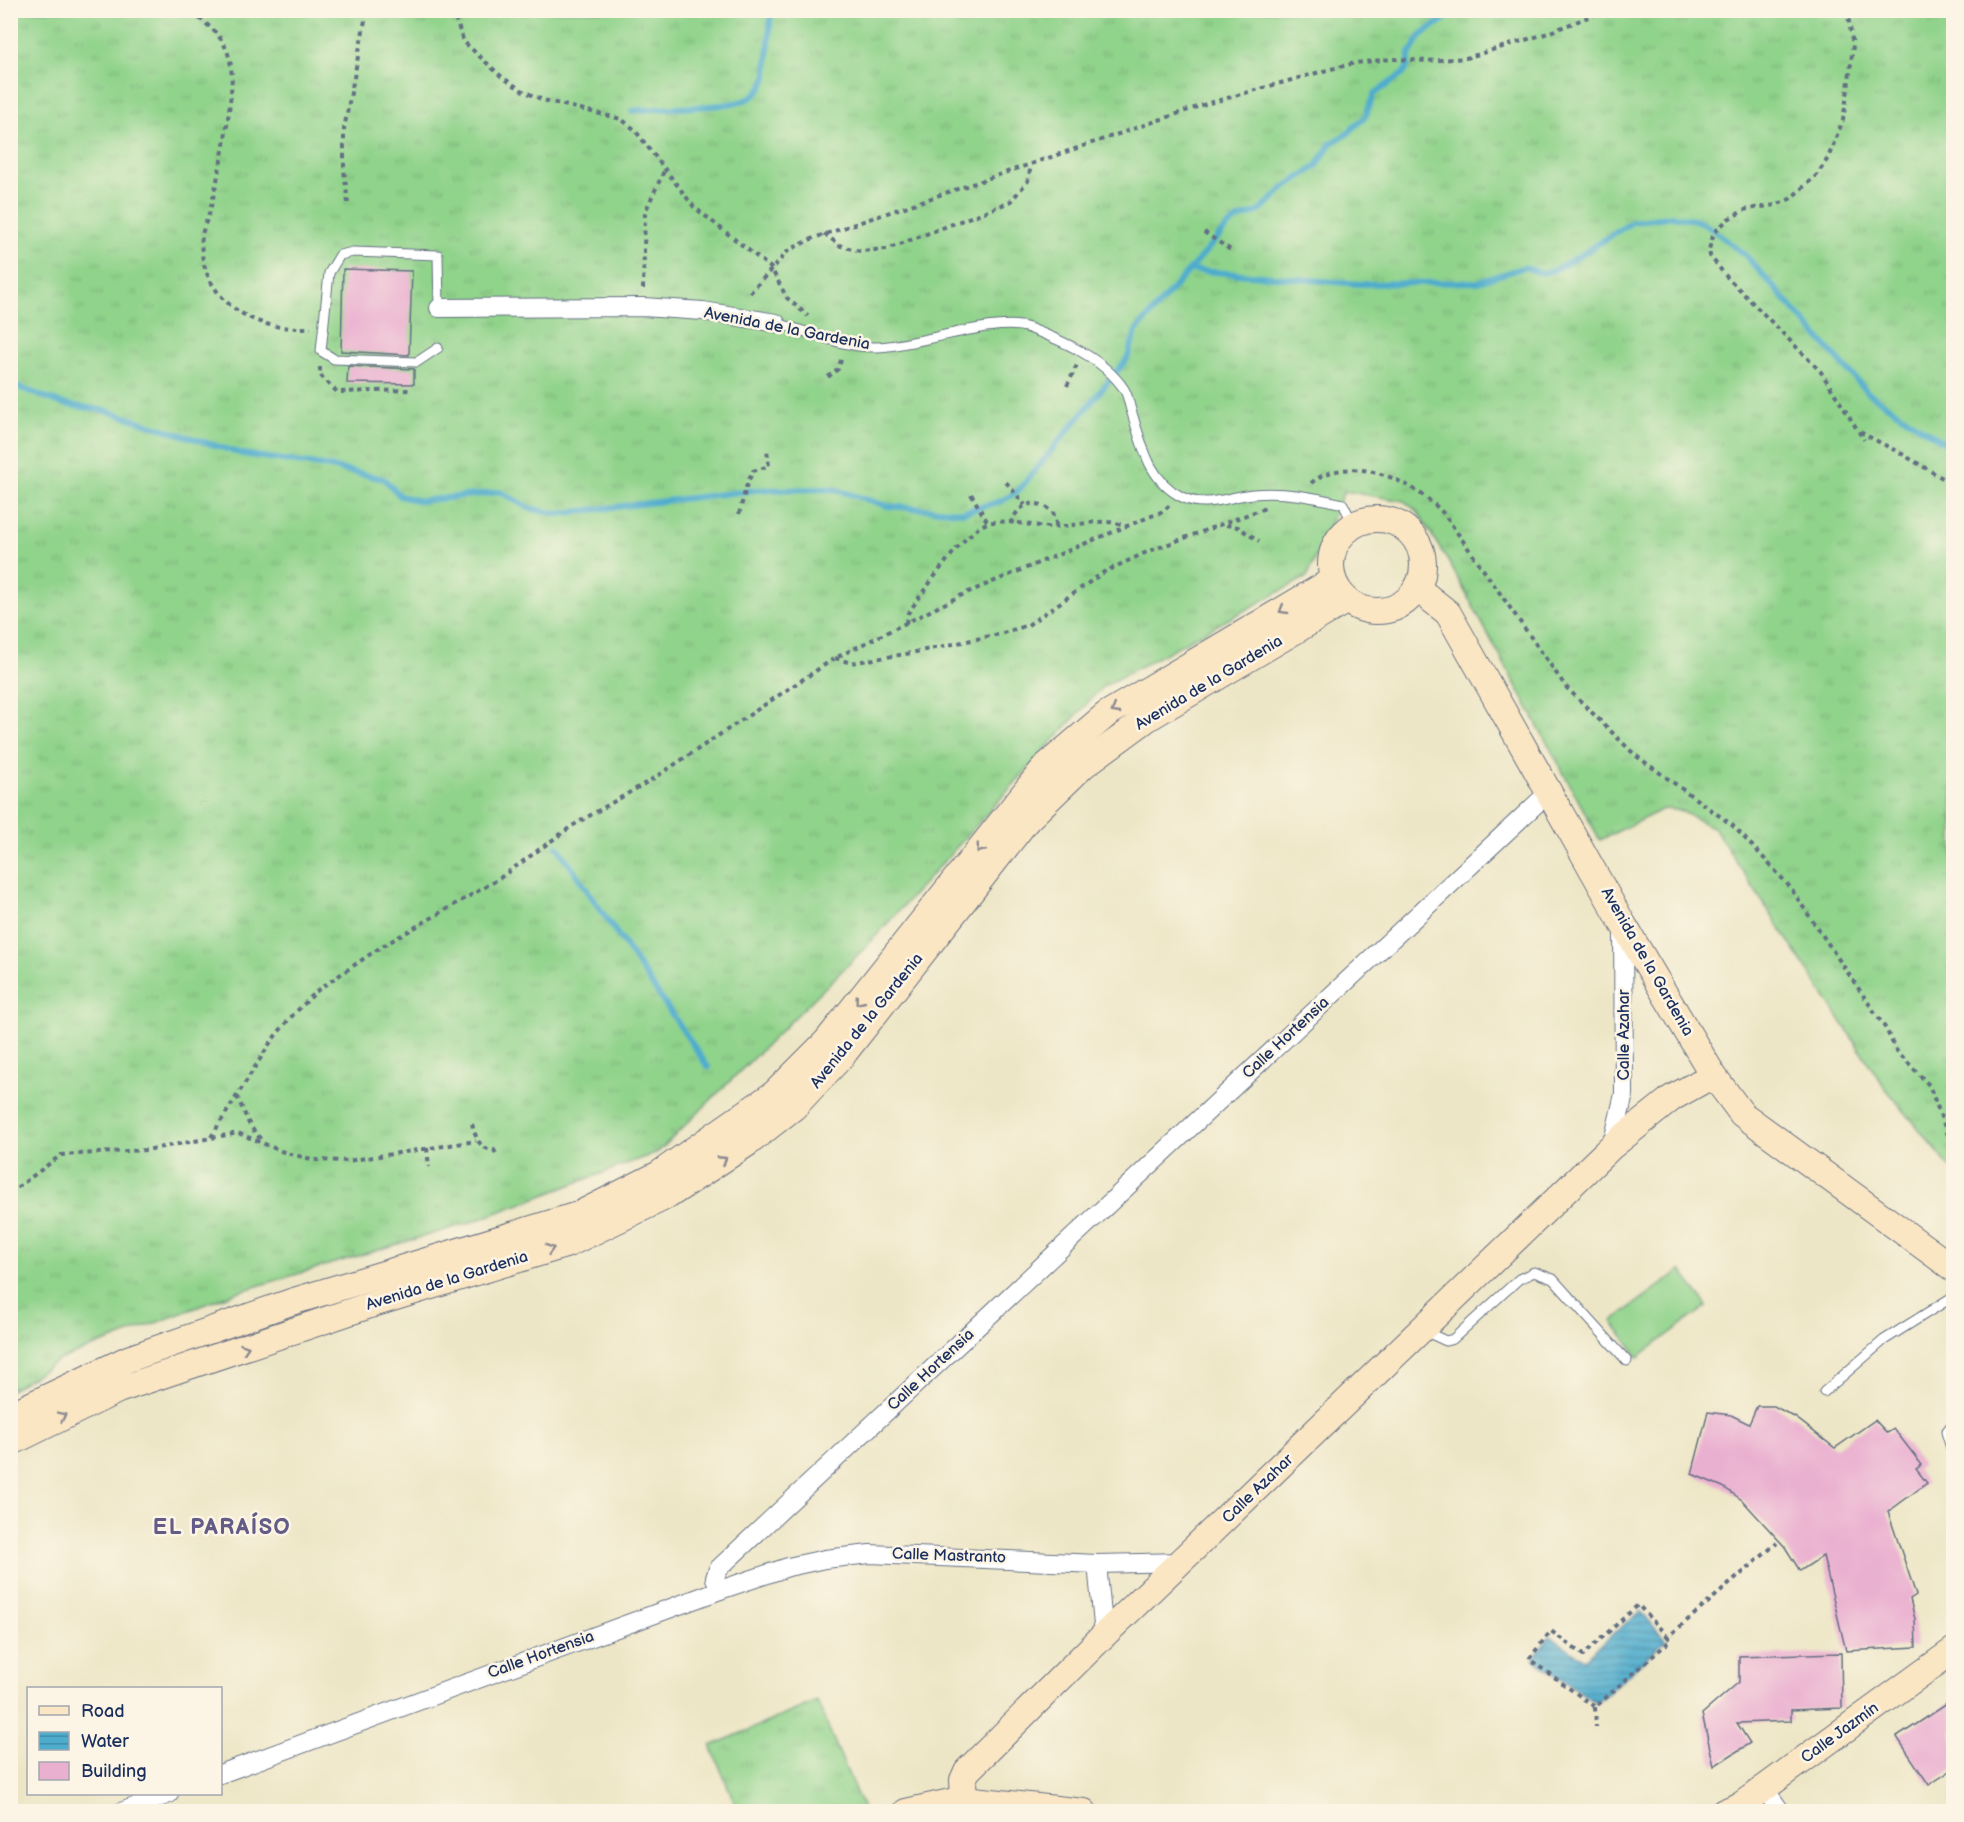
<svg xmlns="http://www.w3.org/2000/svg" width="1964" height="1822" font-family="'Balsamiq Sans',sans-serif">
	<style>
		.grass { fill: url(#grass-tufts); stroke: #568174; stroke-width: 1.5 }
		.green { fill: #90d38b; stroke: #568174; stroke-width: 1.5 }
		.water { fill: url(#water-rules); stroke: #346e96; stroke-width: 1.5 }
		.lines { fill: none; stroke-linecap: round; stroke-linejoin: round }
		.stream { stroke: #4eaccd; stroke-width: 6 }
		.building { fill: #eab0d0 }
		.lane-casing { stroke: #646f82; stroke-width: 11 }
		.street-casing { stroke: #646f82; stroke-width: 20 }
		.secondary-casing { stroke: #646f82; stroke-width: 28 }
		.path { stroke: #646f82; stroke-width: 4; stroke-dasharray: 4.5 4.5; stroke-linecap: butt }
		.lane { stroke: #fff; stroke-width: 9 }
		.street { stroke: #fff; stroke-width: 18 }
		.secondary { stroke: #fbe6c4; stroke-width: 26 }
		.oneway { stroke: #8b8a91 }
		.labels { text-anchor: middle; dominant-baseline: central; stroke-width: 5; stroke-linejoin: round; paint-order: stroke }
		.street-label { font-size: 16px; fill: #1b2f5e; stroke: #fcf5e5 }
		.district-label { font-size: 22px; font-weight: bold; letter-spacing: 1.5px; fill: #635c86; stroke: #fcf5e5 }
	</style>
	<defs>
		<pattern id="grass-tufts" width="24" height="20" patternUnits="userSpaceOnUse" patternTransform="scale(1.5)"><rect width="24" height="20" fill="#90d38b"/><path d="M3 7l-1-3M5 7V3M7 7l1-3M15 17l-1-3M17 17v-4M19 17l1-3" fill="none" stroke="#7cb57a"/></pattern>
		<pattern id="water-rules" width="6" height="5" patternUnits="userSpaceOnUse" patternTransform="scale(1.5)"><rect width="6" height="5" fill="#4eaccd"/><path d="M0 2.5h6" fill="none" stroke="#408caa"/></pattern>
	</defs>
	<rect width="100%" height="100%" fill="#fcf5e5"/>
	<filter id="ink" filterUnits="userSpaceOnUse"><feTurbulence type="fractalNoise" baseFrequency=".0167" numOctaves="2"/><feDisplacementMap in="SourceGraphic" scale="12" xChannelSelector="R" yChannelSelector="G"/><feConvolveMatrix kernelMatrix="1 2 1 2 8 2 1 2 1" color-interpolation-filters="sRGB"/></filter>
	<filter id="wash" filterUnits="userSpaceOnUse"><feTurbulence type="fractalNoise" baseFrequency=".008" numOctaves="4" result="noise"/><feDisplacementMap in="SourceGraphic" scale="24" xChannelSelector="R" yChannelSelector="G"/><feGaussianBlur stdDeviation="1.35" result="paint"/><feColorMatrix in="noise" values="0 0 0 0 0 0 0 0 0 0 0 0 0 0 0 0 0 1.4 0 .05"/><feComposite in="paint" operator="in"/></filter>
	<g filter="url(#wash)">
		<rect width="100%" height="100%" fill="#ede6c6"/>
		<g class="grass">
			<path d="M11 11H1953V1171L1883 1085 1714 828 1679 810 1663 809 1600 840 1451 566 1417 511 1404 501 1344 491 1307 577 1102 687 865 948 658 1152 472 1222 237 1292 61 1359 11 1390Z"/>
			<path d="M817 1701 864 1811H738L711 1746Z"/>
		</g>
		<path class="green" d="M1681 1270 1707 1306 1638 1357 1612 1321Z"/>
		<path class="water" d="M1640 1611 1666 1640 1596 1703 1533 1659 1550 1636 1584 1659Z"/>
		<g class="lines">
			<g class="stream">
				<path d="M632 111C659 107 735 110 753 96 762 90 765 82 767 72L771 10"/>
				<path d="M1190 270 1360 284 1478 282 1525 267 1540 273 1552 271 1578 257 1632 222 1673 216 1698 221 1712 229 1746 256 1868 393 1954 449"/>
				<path d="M10 384 63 404 107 411 242 454 330 467 384 479 400 496 420 501 500 492 529 508 557 514 756 490 834 489 887 506 963 512 1002 501 1018 491 1127 359 1136 331 1227 227 1236 220 1260 211 1285 187 1317 166 1330 144 1347 134 1365 117 1374 94 1403 74 1407 68 1410 53 1422 34 1458 10"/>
				<path d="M557 846 708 1067"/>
			</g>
		</g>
		<g id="blocks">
			<g class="building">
				<path d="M343 269 412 271 409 355 341 351Z"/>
				<path d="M348 366 414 369V384L347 383Z"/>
				<path d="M1757 1406H1774L1796 1418 1835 1448 1875 1420 1887 1433 1894 1429 1922 1465 1916 1469 1927 1483 1888 1512 1916 1595 1910 1599 1915 1619 1916 1647 1846 1651 1823 1556 1800 1571 1785 1547 1742 1500 1723 1487 1692 1474 1708 1412 1731 1415 1749 1424Z"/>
				<path d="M1841 1653 1842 1708 1791 1710V1721L1737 1723 1750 1743 1714 1766 1702 1714 1739 1682V1656Z"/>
				<path d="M1953 1700V1769L1929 1785 1897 1737Z"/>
			</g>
		</g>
	</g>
	<g filter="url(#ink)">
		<use href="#blocks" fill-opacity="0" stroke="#646f82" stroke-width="1.5"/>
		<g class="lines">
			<g class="lane-casing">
				<g id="lane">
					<path d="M776 323C809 331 842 348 877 347 917 346 996 316 1029 328 1063 341 1103 358 1124 389 1128 395 1129 404 1131 410 1142 444 1148 480 1182 497 1205 509 1230 496 1253 494 1284 491 1313 497 1343 504L1354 525"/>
					<path d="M438 348 417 362 334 359 321 351 329 273 340 255 353 252 438 255 439 308"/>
					<path d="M1424 1331 1446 1341 1453 1339 1519 1279 1534 1272 1553 1279 1627 1361"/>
					<path d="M1824 1392 1884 1340 1954 1296"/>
					<path d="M1954 1422 1946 1432 1954 1458"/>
				</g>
			</g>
			<g class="street-casing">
				<g id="street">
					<path d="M439 308 643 307 703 311 776 323"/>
					<path d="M1612 1146 1624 1094 1623 925"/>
					<path d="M1097 1564 1104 1635"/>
					<path d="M720 1590 715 1578 718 1569 1549 792"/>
					<path d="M220 1774 720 1590 788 1567 825 1559 870 1554 1097 1564 1183 1562"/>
					<path d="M1764 1788 1781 1812"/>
					<path d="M121 1812 169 1794"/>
				</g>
			</g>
			<g class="secondary-casing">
				<g id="secondary">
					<circle cx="1377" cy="565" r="46"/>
					<path d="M1418 589 1448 613 1623 924 1713 1075 1742 1114 1954 1269"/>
					<path d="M10 1415 128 1359 291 1302 578 1215 659 1174 775 1093 826 1042 1045 767 1107 714 1333 580"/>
					<path d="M10 1443 118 1390 379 1302 568 1244 669 1195 748 1143 794 1107 841 1057 1027 820 1084 765 1148 718 1347 600"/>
					<path d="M964 1799 1084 1812"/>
					<path d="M906 1812 964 1799 963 1780 967 1771 1104 1635 1612 1146 1672 1098 1713 1075"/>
					<path d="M1724 1812 1741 1805 1954 1650"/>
				</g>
			</g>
			<g class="path">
				<path d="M50 10 59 14 77 10"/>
				<path d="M183 10C196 14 207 24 216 33 234 53 233 78 230 102 226 138 219 175 210 210 208 219 203 227 202 236 197 282 231 317 274 326 286 328 299 328 311 328"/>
				<path d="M452 10 464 42 502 77 523 91 543 100 621 119 634 129 694 207 771 268 787 298 808 316"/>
				<path d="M1847 10 1853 45 1848 89 1843 120 1828 158 1817 175 1790 199 1776 205 1747 209 1728 219 1714 233 1709 249 1710 256 1726 276 1821 372 1864 440"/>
				<path d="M348 203 344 170V129L367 10"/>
				<path d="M1204 232 1232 251"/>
				<path d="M824 234 841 246 860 251 887 249 1010 202 1028 181 1031 165"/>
				<path d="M643 289 645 212 665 169"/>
				<path d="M750 293 789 250 814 238 1206 104 1327 70 1355 63 1391 59 1427 61 1466 58 1545 34 1606 10"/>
				<path d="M320 367V375L337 392 409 390"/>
				<path d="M828 377 838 369 842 357"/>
				<path d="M1067 386 1077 365"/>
				<path d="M1860 432 1902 454 1954 485"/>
				<path d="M1006 482 1025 505"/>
				<path d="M1311 483C1351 451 1414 481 1444 514L1566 687 1635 755 1732 825 1760 854 1789 886 1886 1029 1896 1050 1929 1085 1954 1151"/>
				<path d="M971 494 988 523"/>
				<path d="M739 514 747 484 753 471 769 466 767 450"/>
				<path d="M1011 524C1018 503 1036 497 1053 512L1057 527"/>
				<path d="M1226 525 1238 527 1259 541"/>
				<path d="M906 623 908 613C924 592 965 529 988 523 1009 518 1035 528 1057 527 1081 525 1104 517 1126 526"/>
				<path d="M835 658 851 663 911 653 1000 634 1028 625 1104 572 1147 552 1265 508"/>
				<path d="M237 1096 250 1126 262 1141"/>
				<path d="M472 1124C476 1138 479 1149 494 1150L497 1155"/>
				<path d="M211 1137 272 1040 290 1018 319 989 381 947 497 880 572 826 656 777 835 658 966 593 1161 512 1170 505"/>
				<path d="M427 1148 429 1167"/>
				<path d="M10 1193 61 1155 146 1150 238 1133 286 1153 316 1160 347 1161 476 1141"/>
				<path d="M1668 1637 1638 1605 1583 1655 1551 1631 1529 1659 1595 1707 1671 1640 1668 1637 1777 1543"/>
				<path d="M1595 1707 1596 1727"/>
			</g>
			<use href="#lane" class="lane"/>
			<use href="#street" class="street"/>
			<use href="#secondary" class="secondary"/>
		</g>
		<defs><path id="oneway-chevron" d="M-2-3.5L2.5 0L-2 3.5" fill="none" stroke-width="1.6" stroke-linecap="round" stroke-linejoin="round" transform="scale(1.5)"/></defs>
		<g class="oneway">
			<use href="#oneway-chevron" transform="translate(1283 610) rotate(149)"/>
			<use href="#oneway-chevron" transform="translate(1115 710) rotate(149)"/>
			<use href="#oneway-chevron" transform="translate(980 849) rotate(129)"/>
			<use href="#oneway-chevron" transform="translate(859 1001) rotate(129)"/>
			<use href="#oneway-chevron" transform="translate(723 1160) rotate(-33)"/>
			<use href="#oneway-chevron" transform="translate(550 1249) rotate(-17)"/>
			<use href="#oneway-chevron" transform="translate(245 1348) rotate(-19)"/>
			<use href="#oneway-chevron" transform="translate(62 1416) rotate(-26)"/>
		</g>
	</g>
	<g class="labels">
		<g class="street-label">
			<text transform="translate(787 329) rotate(11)">Avenida de la Gardenia</text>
			<text transform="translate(1209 683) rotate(-31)">Avenida de la Gardenia</text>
			<text transform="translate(1647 962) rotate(60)">Avenida de la Gardenia</text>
			<text transform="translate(867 1021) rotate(-51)">Avenida de la Gardenia</text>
			<text transform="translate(1624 1035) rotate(-90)">Calle Azahar</text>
			<text transform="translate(1286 1038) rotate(-43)">Calle Hortensia</text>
			<text transform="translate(447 1281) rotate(-17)">Avenida de la Gardenia</text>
			<text transform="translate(931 1370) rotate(-43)">Calle Hortensia</text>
			<text transform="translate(1258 1489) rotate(-44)">Calle Azahar</text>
			<text transform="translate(949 1556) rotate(2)">Calle Mastranto</text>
			<text transform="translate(541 1655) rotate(-20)">Calle Hortensia</text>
			<text transform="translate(1840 1733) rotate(-36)">Calle Jazmín</text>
		</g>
		<g class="district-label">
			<text x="222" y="1527">EL PARAÍSO</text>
		</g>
	</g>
	<rect width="1964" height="1822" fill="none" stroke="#fcf5e5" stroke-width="36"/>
	<rect x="27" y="1687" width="195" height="108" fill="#fcf5e5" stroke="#a2a6af" stroke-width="1.5"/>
	<rect x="39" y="1706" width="30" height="9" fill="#fbe6c4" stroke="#a2a6af" stroke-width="1.5"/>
	<text x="81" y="1717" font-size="18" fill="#1b2f5e">Road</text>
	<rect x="39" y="1732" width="30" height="18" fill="url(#water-rules)" stroke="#a2a6af" stroke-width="1.5"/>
	<text x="81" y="1747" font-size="18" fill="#1b2f5e">Water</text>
	<rect x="39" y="1762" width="30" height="18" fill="#eab0d0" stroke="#a2a6af" stroke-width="1.5"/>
	<text x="81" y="1777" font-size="18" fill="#1b2f5e">Building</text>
</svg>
